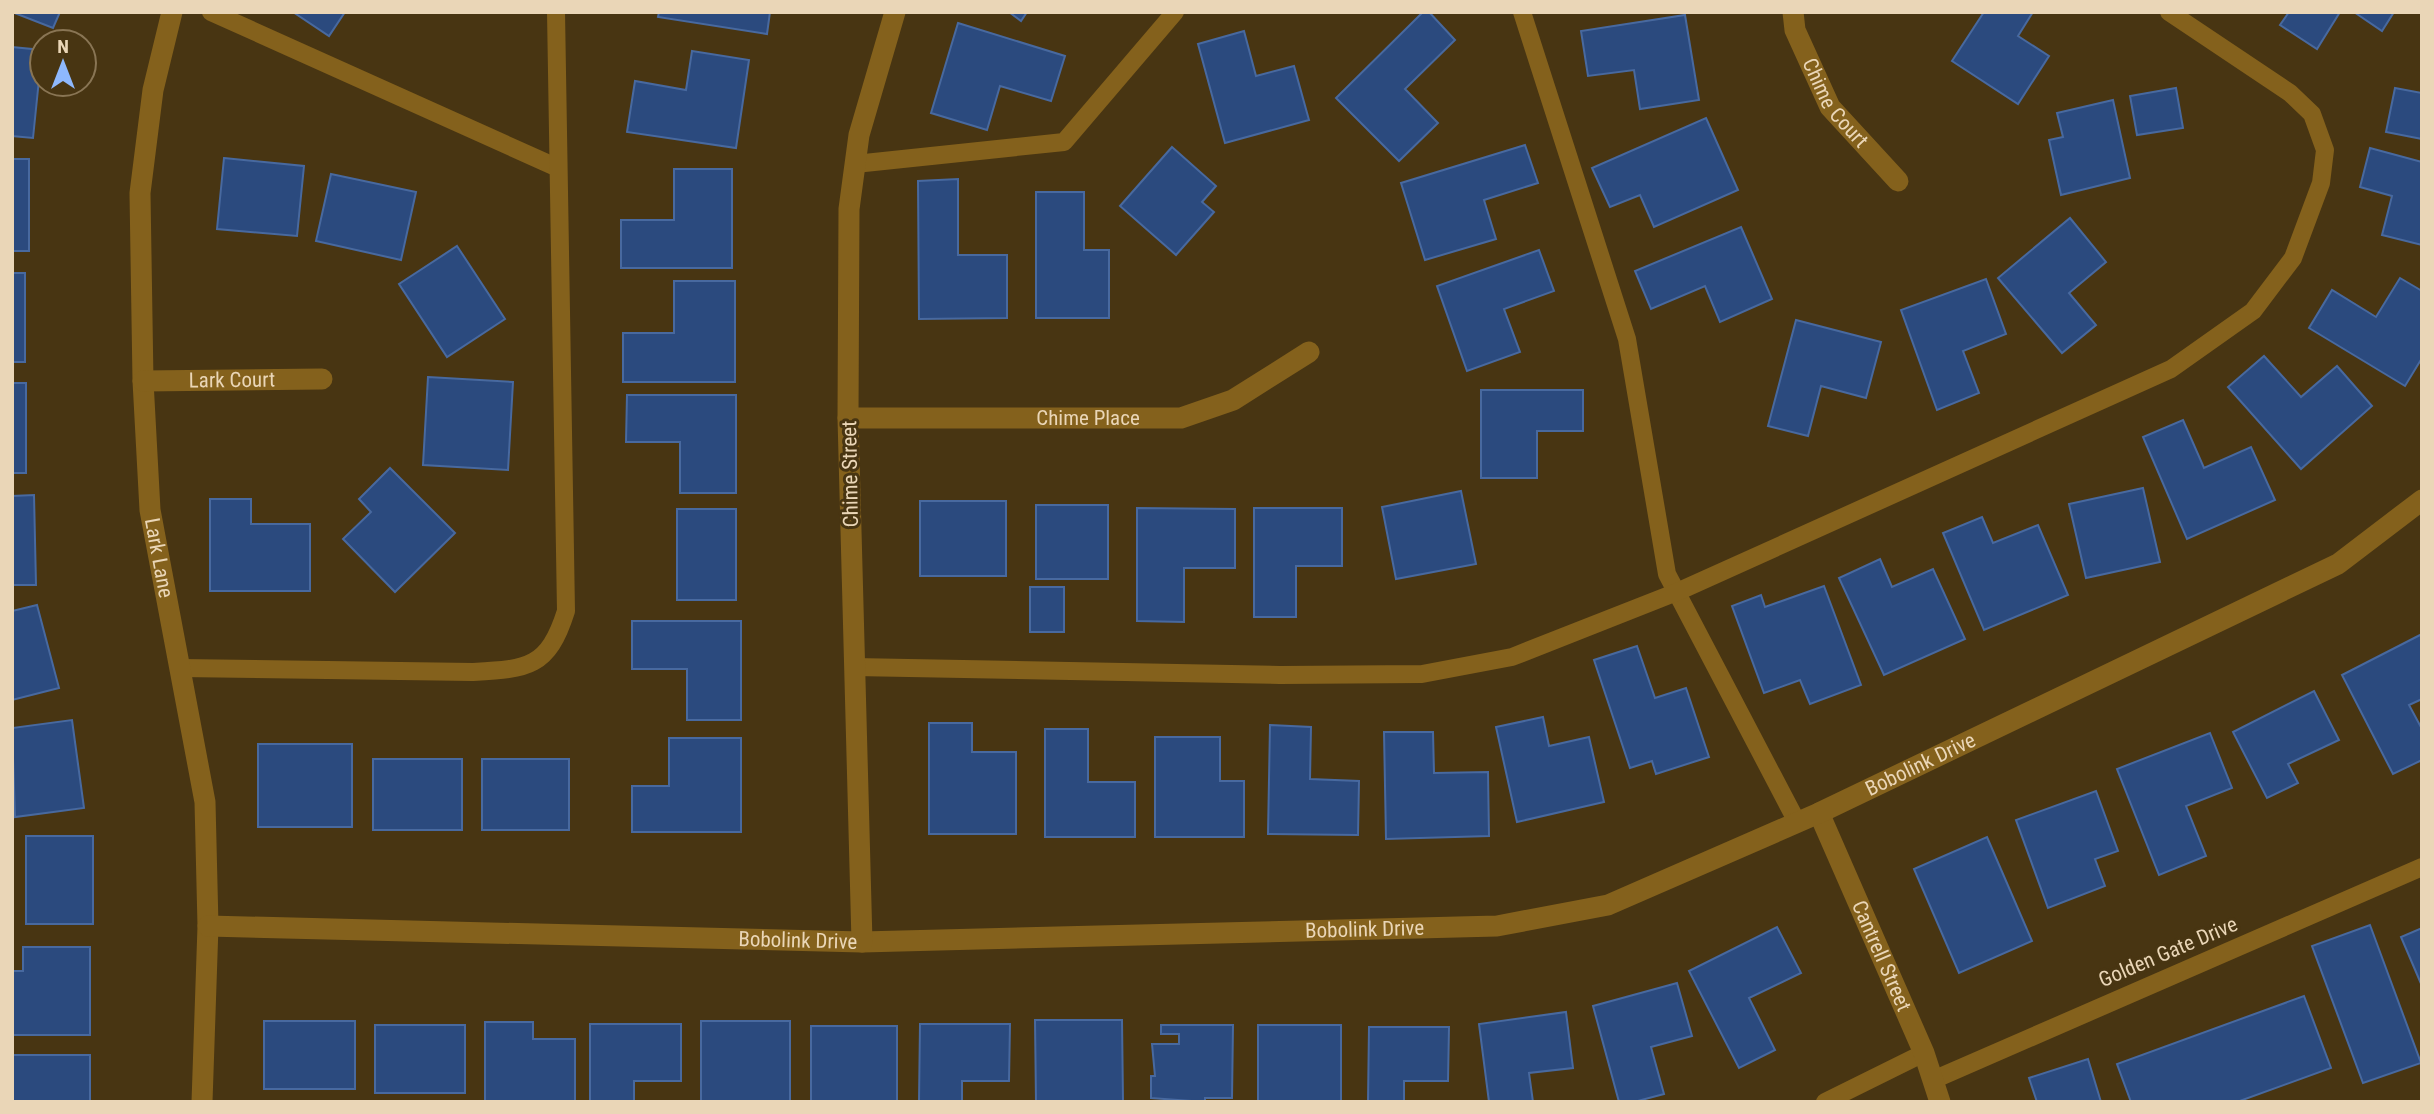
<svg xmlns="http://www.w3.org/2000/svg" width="2434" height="1114" font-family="'Roboto Condensed',sans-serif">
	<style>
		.building { fill: #2b4a7e; stroke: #48699f; stroke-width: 2 }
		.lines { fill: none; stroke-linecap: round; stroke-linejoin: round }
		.lane { stroke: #84611c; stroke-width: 18 }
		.street { stroke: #84611c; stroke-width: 21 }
		.labels { text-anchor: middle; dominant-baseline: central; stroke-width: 6; stroke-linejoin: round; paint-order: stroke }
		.street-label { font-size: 21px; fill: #ead6b7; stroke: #483512 }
	</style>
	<rect width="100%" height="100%" fill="#483512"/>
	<g class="building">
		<path d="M12 12H60L53 28Z"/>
		<path d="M293 12H345L329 36Z"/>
		<path d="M659 12H770L767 34 658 17Z"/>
		<path d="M1009 12H1027L1021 21Z"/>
		<path d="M1423 12H1429L1455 40 1405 89 1438 123 1399 161 1336 98Z"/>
		<path d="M1984 12H2033L2018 36 2049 56 2018 104 1952 61Z"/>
		<path d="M2289 12H2340L2317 49 2280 25Z"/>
		<path d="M2354 12H2394L2382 31Z"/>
		<path d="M1685 15 1699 100 1640 109 1634 70 1588 76 1581 31Z"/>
		<path d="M958 23 1065 56 1051 101 1000 86 987 130 931 113Z"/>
		<path d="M1244 31 1256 76 1294 66 1309 120 1225 143 1198 44Z"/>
		<path d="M12 47 42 50 33 138 12 136Z"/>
		<path d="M692 51 749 60 736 148 627 132 635 81 686 90Z"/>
		<path d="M2176 88 2183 128 2137 135 2130 96Z"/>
		<path d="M2395 88 2422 93V139L2386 132Z"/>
		<path d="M2113 100 2130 178 2061 195 2049 140 2063 137 2057 113Z"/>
		<path d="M1706 118 1738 190 1654 227 1640 195 1610 207 1592 168Z"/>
		<path d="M1525 145 1538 183 1484 200 1496 239 1425 260 1401 183Z"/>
		<path d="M1172 147 1216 186 1202 202 1214 212 1176 255 1120 206Z"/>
		<path d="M2370 148 2422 162V245L2382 235 2392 196 2360 187Z"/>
		<path d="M224 158 304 166 297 236 217 229Z"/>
		<rect x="12" y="159" width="17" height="92"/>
		<path d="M674 169H732V268H621V220H674Z"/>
		<path d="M331 174 416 192 401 260 316 241Z"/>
		<path d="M958 179V255H1007V318L919 319 918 181Z"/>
		<path d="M1036 192H1084V250H1109V318H1036Z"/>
		<path d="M2070 218 2106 262 2069 293 2096 325 2062 353 1998 278Z"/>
		<path d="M1741 227 1772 299 1720 322 1705 286 1651 309 1635 271Z"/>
		<path d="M457 246 505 319 447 357 399 284Z"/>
		<path d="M1539 250 1554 291 1504 309 1520 352 1467 371 1437 286Z"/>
		<rect x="12" y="273" width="13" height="89"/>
		<path d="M2400 278 2422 291V358L2405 386 2309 328 2332 290 2376 317Z"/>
		<path d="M1986 279 2006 334 1963 351 1979 393 1937 410 1901 310Z"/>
		<path d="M674 281H735V382H623V333H674Z"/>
		<path d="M1796 320 1881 342 1866 398 1821 386 1808 436 1768 426Z"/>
		<path d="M2264 356 2301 397 2337 366 2372 406 2301 469 2228 387Z"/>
		<path d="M428 377 513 382 508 470 423 465Z"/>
		<rect x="12" y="383" width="14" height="90"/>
		<path d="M1481 390H1583V431H1537V478H1481Z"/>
		<path d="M627 395H736V493H680V442H626Z"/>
		<path d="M2183 420 2204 468 2251 447 2275 500 2187 539 2143 437Z"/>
		<path d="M390 468 455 533 395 592 343 539 371 512 359 499Z"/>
		<path d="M2143 488 2160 562 2086 578 2069 504Z"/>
		<path d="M1461 491 1476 564 1396 579 1382 507Z"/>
		<path d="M34 495 36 585H12V496Z"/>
		<path d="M210 499H251V524H310V591H210Z"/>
		<rect x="920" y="501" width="86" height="75"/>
		<rect x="1036" y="505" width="72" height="74"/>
		<path d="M1137 508 1235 509V568H1184V622L1137 621Z"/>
		<path d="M1254 508H1342V566H1296V617H1254Z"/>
		<rect x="677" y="509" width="59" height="91"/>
		<path d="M1982 517 1993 543 2038 525 2068 595 1984 630 1943 533Z"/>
		<path d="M1880 559 1892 587 1933 569 1965 639 1884 675 1839 578Z"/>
		<path d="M1824 586 1861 685 1810 704 1800 680 1764 693 1732 606 1761 595 1765 607Z"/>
		<rect x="1030" y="587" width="34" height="45"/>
		<path d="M37 605 59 688 12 700V611Z"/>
		<path d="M632 621H741V720H687V669H632Z"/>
		<path d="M2422 634V699L2409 705 2422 729V760L2393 774 2342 675Z"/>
		<path d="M1637 646 1655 698 1686 688 1709 757 1656 774 1652 761 1630 768 1594 660Z"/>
		<path d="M2314 691 2339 740 2288 764 2298 783 2267 798 2233 732Z"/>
		<path d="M1543 717 1549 746 1589 737 1604 802 1517 822 1496 727Z"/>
		<path d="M72 720 84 808 15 817 12 728Z"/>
		<path d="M929 723H972V752H1016V834H929Z"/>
		<path d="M1270 725 1311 727 1310 779 1359 781 1358 835 1268 834Z"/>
		<path d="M1045 729H1088V782H1135V837H1045Z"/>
		<path d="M1384 732H1433L1434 773 1488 772 1489 836 1386 839Z"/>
		<path d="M2210 733 2232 788 2186 806 2206 856 2159 875 2117 769Z"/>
		<path d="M1155 737H1220V781H1244V837H1155Z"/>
		<path d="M669 738H741V832H632V786H669Z"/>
		<rect x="258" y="744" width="94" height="83"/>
		<rect x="373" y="759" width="89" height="71"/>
		<rect x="482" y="759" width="87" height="71"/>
		<path d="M2096 791 2118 851 2095 859 2105 886 2048 908 2016 820Z"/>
		<rect x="26" y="836" width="67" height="88"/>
		<path d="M1987 837 2032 941 1959 973 1914 869Z"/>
		<path d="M2370 925 2421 1063 2363 1083 2312 946Z"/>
		<path d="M1777 927 1801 973 1749 998 1775 1050 1739 1068 1689 971Z"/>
		<path d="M2422 928V986L2401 937Z"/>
		<path d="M23 947H90V1035H12V971H23Z"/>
		<path d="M1677 983 1692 1036 1651 1047 1664 1094 1634 1102H1619L1593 1006Z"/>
		<path d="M2304 996 2331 1068 2237 1102H2131L2117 1064Z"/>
		<path d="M1566 1012 1573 1068 1529 1073 1533 1102H1489L1479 1024Z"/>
		<path d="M1035 1020H1122L1123 1102H1036Z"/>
		<rect x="264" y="1021" width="91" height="68"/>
		<rect x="701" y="1021" width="89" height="81"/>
		<path d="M485 1022H533V1039H575V1102H485Z"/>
		<path d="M590 1024H681V1081H634V1102H590Z"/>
		<path d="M920 1024H1010L1009 1081H962V1102H919Z"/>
		<rect x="375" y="1025" width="90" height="68"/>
		<path d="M1161 1025H1233L1232 1098H1205V1102L1151 1098V1076H1155L1152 1044H1179V1034H1161Z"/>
		<rect x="1258" y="1025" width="83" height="77"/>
		<rect x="811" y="1026" width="86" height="76"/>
		<path d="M1369 1027H1449L1448 1081H1404V1102H1368Z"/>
		<rect x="12" y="1055" width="78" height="47"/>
		<path d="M2088 1059 2101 1102H2037L2029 1078Z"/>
	</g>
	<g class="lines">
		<g class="lane">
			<path d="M211 12 558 168"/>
			<path d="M1522 12 1627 339 1667 574 1797 822"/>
			<path d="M855 164 1064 142 1175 12"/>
			<path d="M854 667 1280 675 1422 674 1512 657 1677 592 2171 369 2253 311 2293 258 2321 183 2325 150 2312 114 2290 93 2169 12"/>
			<path d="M180 668 473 672C528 669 548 668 566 611L556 12"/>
			<path d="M1933 1080 2422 867"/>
			<path d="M1825 1102 1924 1053"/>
		</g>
		<g class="street">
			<path id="s1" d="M172 12 153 90 140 193 143 381 150 510 205 802 208 926 202 1102"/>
			<path id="s2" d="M1793 12 1795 30 1830 107 1898 181"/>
			<path id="s3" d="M143 381 322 379"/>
			<path id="s4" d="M848 418H1181L1233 400 1309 352"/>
			<path id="s5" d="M1819 813 1924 1053 1940 1102"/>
			<path id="s6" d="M208 926 862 942 1497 926 1608 905 1819 813 2338 564 2422 500"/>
			<path d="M862 942 848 418 849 209 859 135 895 12"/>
		</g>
	</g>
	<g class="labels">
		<g class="street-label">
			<text stroke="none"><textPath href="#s2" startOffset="102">Chime Court</textPath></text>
			<text stroke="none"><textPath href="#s3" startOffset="89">Lark Court</textPath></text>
			<text stroke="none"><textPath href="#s4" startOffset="240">Chime Place</textPath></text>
			<text transform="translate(850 474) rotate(-91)">Chime Street</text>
			<text stroke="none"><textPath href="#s1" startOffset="550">Lark Lane</textPath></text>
			<text stroke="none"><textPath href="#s6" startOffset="1745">Bobolink Drive</textPath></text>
			<text stroke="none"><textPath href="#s6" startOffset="1157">Bobolink Drive</textPath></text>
			<text stroke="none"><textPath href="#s6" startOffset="590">Bobolink Drive</textPath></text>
			<text transform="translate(2168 952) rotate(-23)">Golden Gate Drive</text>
			<text stroke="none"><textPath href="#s5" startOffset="156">Cantrell Street</textPath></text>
		</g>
	</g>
	<rect width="2434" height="1114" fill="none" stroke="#ead6b7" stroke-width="28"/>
	<g transform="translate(63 63)"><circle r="33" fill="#483512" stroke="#897554" stroke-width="2"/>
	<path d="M0-5L12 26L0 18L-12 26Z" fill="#8eb8fd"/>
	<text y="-10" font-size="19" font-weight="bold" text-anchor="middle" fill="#ead6b7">N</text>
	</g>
</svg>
